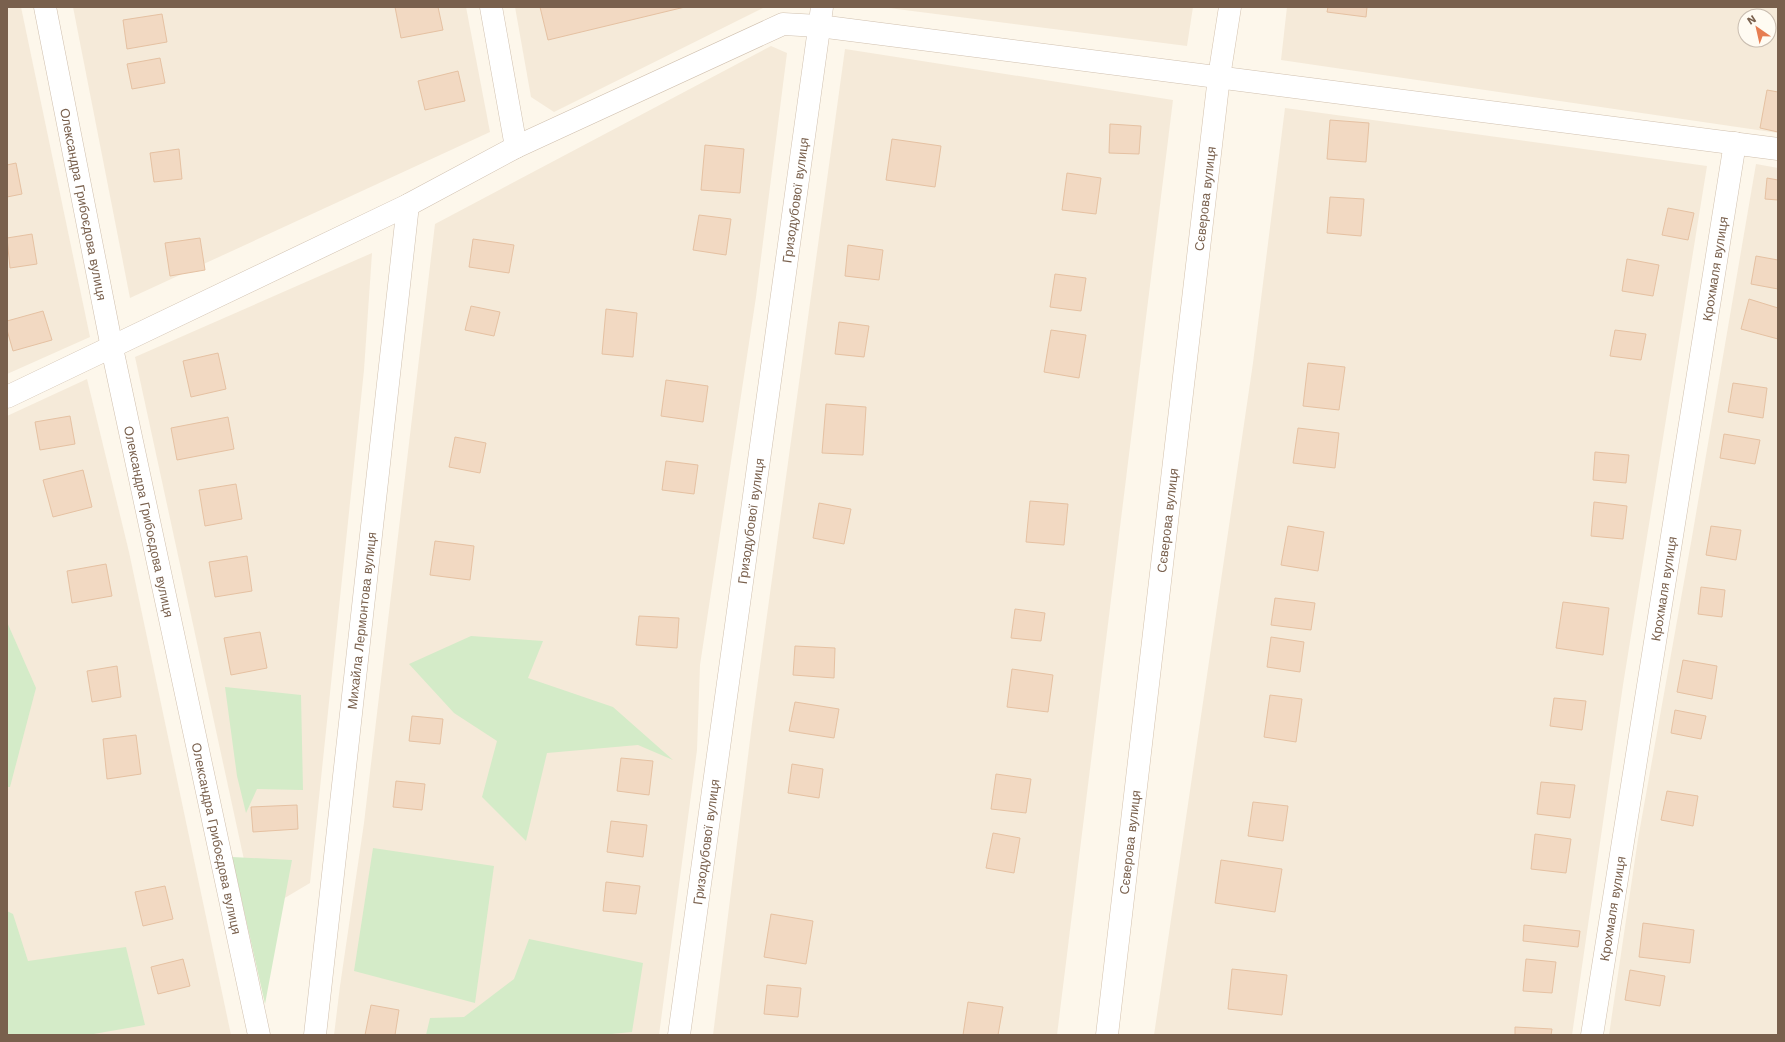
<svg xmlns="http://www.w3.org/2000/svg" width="1785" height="1042" font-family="'Work Sans',sans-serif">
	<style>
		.residential { fill: #f5ead9; fill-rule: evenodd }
		.green { fill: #d4ebc8 }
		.building { fill: #f2d9c2; stroke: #e5c1a2 }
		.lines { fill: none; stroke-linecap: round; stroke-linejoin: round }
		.minor-casing { stroke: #d0c0af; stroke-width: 23 }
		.secondary-casing { stroke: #d3c1ad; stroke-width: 23 }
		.minor { stroke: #fff; stroke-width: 22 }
		.secondary { stroke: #fff; stroke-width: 22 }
		.labels { text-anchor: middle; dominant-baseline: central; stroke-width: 4; stroke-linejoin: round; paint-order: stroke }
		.street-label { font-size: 13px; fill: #79604d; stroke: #fffbf2 }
	</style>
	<rect width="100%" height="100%" fill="#fdf7eb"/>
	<g class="residential">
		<path d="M7 7H21L90 337 7 374Z"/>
		<path d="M73 7H466L490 132 130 298Z"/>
		<path d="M515 7H765L554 112 531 97Z"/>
		<path d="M881 7H1193L1187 46Z"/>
		<path d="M1287 7H1778V133L1281 60ZM1745 16H1769V40H1745Z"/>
		<path d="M771 46 787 53 756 297 700 665 697 750 659 1035H334L340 986 364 823 435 224Z"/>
		<path d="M845 49 1173 100 1057 1035H713L752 724Z"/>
		<path d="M1285 108 1707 166 1623 685 1572 1035H1154L1253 363Z"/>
		<path d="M1756 164 1778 168V1035H1609L1638 839 1692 537Z"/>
		<path d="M372 253 364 370 310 883 256 915 135 357Z"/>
		<path d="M87 379 129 552 231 1035H7V416Z"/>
	</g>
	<g class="green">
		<path d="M7 622 36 688 10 787H7Z"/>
		<path d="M471 636 543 641 528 678 613 707 673 760 638 745 547 753 526 841 482 797 497 741 454 713 409 664Z"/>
		<path d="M225 687 301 695 303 790 257 789 246 813 237 776Z"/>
		<path d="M373 848 494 866 475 1003 354 971Z"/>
		<path d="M232 857 292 860 265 1004Z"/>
		<path d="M7 911 13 914 28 961 126 947 145 1025 88 1035H7Z"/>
		<path d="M529 939 643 963 632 1032 601 1035H426L430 1018 464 1017 514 979Z"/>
	</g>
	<g class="building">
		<path d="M395 7H438L443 30 401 38Z"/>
		<path d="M540 7H685L548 40Z"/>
		<path d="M1328 7H1367L1366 17 1327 12Z"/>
		<path d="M162 14 167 42 127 49 123 20Z"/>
		<path d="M160 58 165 83 132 89 127 64Z"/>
		<path d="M458 71 465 101 425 110 418 81Z"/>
		<path d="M1767 90 1778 92V132L1760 128Z"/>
		<path d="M1330 120 1369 123 1366 162 1327 159Z"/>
		<path d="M1110 124 1141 126 1139 154 1109 153Z"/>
		<path d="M892 139 941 146 935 187 886 180Z"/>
		<path d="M705 145 744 149 740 193 701 190Z"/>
		<path d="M179 149 182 179 154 182 150 153Z"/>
		<path d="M16 163 22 194 7 197V165Z"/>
		<path d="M1067 173 1101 178 1096 214 1062 210Z"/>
		<path d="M1767 178 1778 180V200L1765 199Z"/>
		<path d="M1330 197 1364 199 1361 236 1327 233Z"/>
		<path d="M1668 208 1694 213 1688 240 1662 235Z"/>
		<path d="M699 215 731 219 726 255 693 250Z"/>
		<path d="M32 234 37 264 10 268 7 238Z"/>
		<path d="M200 238 205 270 170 276 165 243Z"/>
		<path d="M473 239 514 245 509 273 469 267Z"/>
		<path d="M848 245 883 250 879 280 845 276Z"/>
		<path d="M1756 256 1778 260V289L1751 284Z"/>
		<path d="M1627 259 1659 265 1653 296 1622 291Z"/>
		<path d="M1055 274 1086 278 1081 311 1050 307Z"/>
		<path d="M1749 299 1778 308V339L1741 329Z"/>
		<path d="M471 306 500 312 494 336 465 330Z"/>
		<path d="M606 309 637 313 633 357 602 354Z"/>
		<path d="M43 311 52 340 13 351 7 330V321Z"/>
		<path d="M839 322 869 326 864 357 835 354Z"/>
		<path d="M1051 330 1086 335 1079 378 1044 372Z"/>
		<path d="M1615 330 1646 334 1641 360 1610 356Z"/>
		<path d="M218 353 226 389 191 397 183 361Z"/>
		<path d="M1308 363 1345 367 1339 410 1303 406Z"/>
		<path d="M666 380 708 386 703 422 661 416Z"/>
		<path d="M1733 383 1767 388 1763 418 1728 412Z"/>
		<path d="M826 404 866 407 863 455 822 453Z"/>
		<path d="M70 416 75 444 40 450 35 422Z"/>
		<path d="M228 417 234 449 177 460 171 428Z"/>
		<path d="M1298 428 1339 433 1335 468 1293 463Z"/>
		<path d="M1724 434 1760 440 1755 464 1720 458Z"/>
		<path d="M455 437 486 443 480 473 449 467Z"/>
		<path d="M1595 452 1629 455 1626 483 1593 480Z"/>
		<path d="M666 461 698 465 694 494 662 490Z"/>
		<path d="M83 470 92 507 53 517 43 480Z"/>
		<path d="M236 484 242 519 205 526 199 490Z"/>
		<path d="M1030 501 1068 504 1064 545 1026 542Z"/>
		<path d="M1594 502 1627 506 1623 539 1591 536Z"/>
		<path d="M819 503 851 509 844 544 813 538Z"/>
		<path d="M1288 526 1324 532 1318 571 1281 565Z"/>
		<path d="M1711 526 1741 530 1736 560 1706 555Z"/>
		<path d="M435 541 474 546 470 580 430 575Z"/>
		<path d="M247 556 252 591 215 597 209 562Z"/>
		<path d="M106 564 112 596 72 603 67 571Z"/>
		<path d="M1701 587 1725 590 1722 617 1698 614Z"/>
		<path d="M1275 598 1315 603 1311 630 1271 625Z"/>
		<path d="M1563 602 1609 608 1603 655 1556 648Z"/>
		<path d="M1015 609 1045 613 1041 641 1011 638Z"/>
		<path d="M639 616 679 618 677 648 636 645Z"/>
		<path d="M260 632 267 668 231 675 224 638Z"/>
		<path d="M1271 637 1304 642 1300 672 1267 667Z"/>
		<path d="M795 646 835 648 834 678 793 675Z"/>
		<path d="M1683 660 1717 666 1712 699 1677 692Z"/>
		<path d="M117 666 121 697 92 702 87 671Z"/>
		<path d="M1012 669 1053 675 1048 712 1007 707Z"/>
		<path d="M1270 695 1302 699 1296 742 1264 737Z"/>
		<path d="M1554 698 1586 701 1582 730 1550 726Z"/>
		<path d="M795 702 839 709 834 738 789 731Z"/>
		<path d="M1675 710 1706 716 1701 739 1671 733Z"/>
		<path d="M412 716 443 719 440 744 409 741Z"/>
		<path d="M136 735 141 774 107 779 103 739Z"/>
		<path d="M621 758 653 761 649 795 617 791Z"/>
		<path d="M792 764 823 769 819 798 788 793Z"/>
		<path d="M996 774 1031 779 1026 813 991 809Z"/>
		<path d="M396 781 425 784 422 810 393 807Z"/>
		<path d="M1541 782 1575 785 1570 818 1537 814Z"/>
		<path d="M1667 791 1698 796 1693 826 1661 820Z"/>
		<path d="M1253 802 1288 806 1283 841 1248 836Z"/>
		<path d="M297 805 298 829 253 832 251 807Z"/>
		<path d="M611 821 647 825 643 857 607 852Z"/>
		<path d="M993 833 1020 838 1014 873 986 868Z"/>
		<path d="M1535 834 1571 839 1566 873 1531 869Z"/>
		<path d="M1221 860 1282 869 1275 912 1215 903Z"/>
		<path d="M606 882 640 886 636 914 603 911Z"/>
		<path d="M165 886 173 919 143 926 135 892Z"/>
		<path d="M771 914 813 921 806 964 764 957Z"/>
		<path d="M1643 923 1694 930 1690 963 1639 957Z"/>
		<path d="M1524 925 1580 931 1578 947 1523 941Z"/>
		<path d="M183 959 190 986 158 994 151 967Z"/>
		<path d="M1526 959 1556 962 1552 993 1523 991Z"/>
		<path d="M1232 969 1287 975 1282 1015 1228 1009Z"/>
		<path d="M1630 970 1665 976 1660 1006 1625 1000Z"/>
		<path d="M767 985 801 988 798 1017 764 1014Z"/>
		<path d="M968 1002 1003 1007 998 1035H963Z"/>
		<path d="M371 1005 399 1010 395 1035H365Z"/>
		<path d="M1515 1027 1552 1029 1551 1035H1515Z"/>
	</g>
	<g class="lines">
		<g class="minor-casing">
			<g id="minor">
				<path id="s1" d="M45 7 112 348 259 1035"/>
				<path d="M491 7 516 147"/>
				<path d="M7 397 408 205 516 147 783 24 819 26 1778 149"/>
				<path id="s2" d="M315 1035 408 205"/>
				<path id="s3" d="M679 1035 822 7"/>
				<path id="s4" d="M1592 1035 1735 143"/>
			</g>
		</g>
		<g class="secondary-casing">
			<g id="secondary">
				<path id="s5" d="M1107 1035 1219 77 1230 7"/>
			</g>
		</g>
		<use href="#minor" class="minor"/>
		<use href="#secondary" class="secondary"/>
	</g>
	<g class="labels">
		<g class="street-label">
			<text stroke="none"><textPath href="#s5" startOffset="842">Сєверова вулиця</textPath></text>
			<text stroke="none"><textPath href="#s3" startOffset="843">Гризодубової вулиця</textPath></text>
			<text stroke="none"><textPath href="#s1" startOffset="201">Олександра Грибоєдова вулиця</textPath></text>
			<text stroke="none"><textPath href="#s4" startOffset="776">Крохмаля вулиця</textPath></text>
			<text stroke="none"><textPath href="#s3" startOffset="519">Гризодубової вулиця</textPath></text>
			<text stroke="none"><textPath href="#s5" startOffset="518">Сєверова вулиця</textPath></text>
			<text stroke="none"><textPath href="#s1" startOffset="525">Олександра Грибоєдова вулиця</textPath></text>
			<text stroke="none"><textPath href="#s4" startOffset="452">Крохмаля вулиця</textPath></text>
			<text stroke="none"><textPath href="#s2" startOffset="417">Михайла Лермонтова вулиця</textPath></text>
			<text stroke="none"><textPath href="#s1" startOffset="849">Олександра Грибоєдова вулиця</textPath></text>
			<text stroke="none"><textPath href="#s3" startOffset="195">Гризодубової вулиця</textPath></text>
			<text stroke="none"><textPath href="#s5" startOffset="194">Сєверова вулиця</textPath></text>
			<text stroke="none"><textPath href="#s4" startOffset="128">Крохмаля вулиця</textPath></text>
		</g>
	</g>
	<rect width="1785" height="1042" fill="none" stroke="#79604d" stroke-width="16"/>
	<g transform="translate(1757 28) rotate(326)"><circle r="19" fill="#fffbf2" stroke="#c9bdb0"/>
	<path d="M0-3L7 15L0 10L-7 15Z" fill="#e67d51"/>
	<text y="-6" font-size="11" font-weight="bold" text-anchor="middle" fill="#79604d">N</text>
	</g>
</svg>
